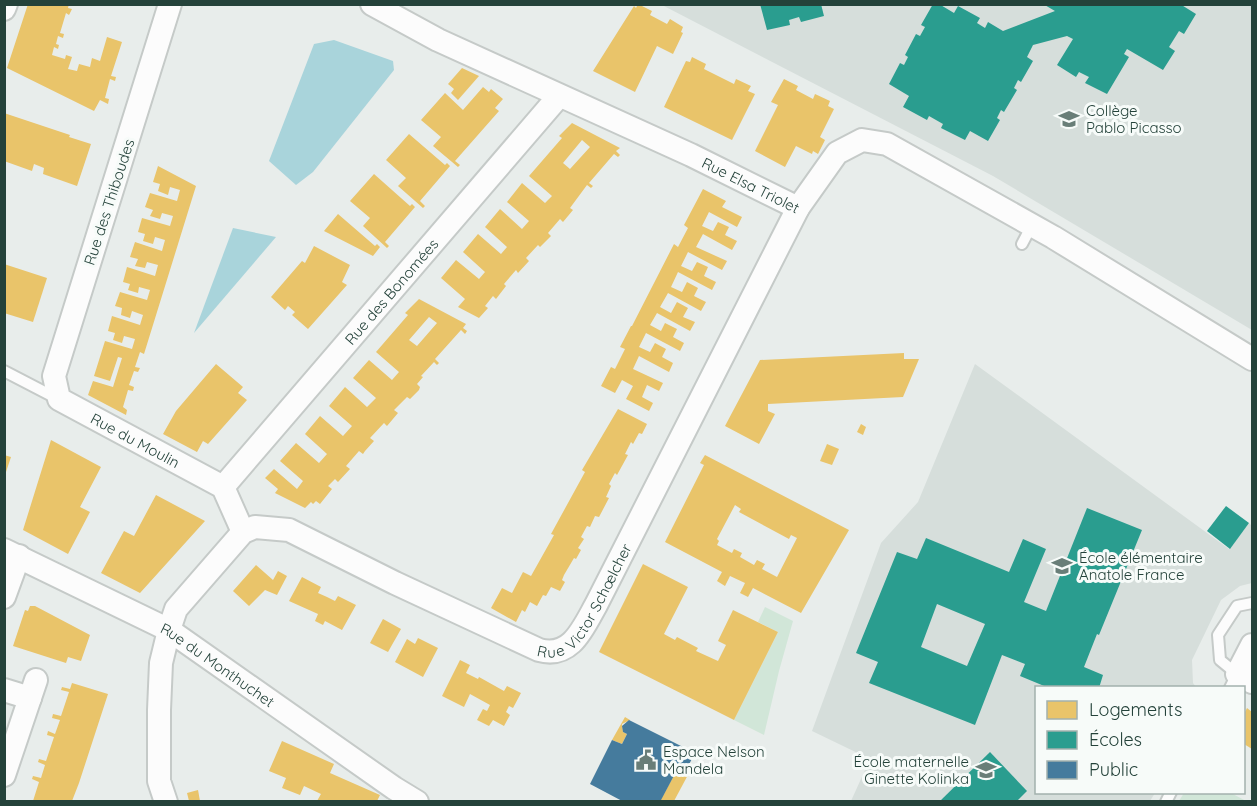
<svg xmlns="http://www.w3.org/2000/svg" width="1257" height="806" font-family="Quicksand,sans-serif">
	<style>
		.built { fill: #d6dedb }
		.green { fill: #d1e6d8 }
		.water { fill: #a9d4db }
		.homes { fill: #e9c46a; fill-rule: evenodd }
		.schools { fill: #2a9d8f; fill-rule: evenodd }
		.public { fill: #457b9d }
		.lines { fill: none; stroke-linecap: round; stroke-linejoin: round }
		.lane-casing { stroke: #c5cac8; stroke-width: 14 }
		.street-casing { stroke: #c5cac8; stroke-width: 26 }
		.lane { stroke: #fcfcfc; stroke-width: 10 }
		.street { stroke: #fcfcfc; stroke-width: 22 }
		.labels { text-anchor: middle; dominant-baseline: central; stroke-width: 6; stroke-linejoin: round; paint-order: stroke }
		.poi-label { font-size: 15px; fill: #24423a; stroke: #f7fbf9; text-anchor: start }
		.street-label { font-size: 15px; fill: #24423a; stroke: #f7fbf9 }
	</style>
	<rect width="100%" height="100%" fill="#e8edeb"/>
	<g class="built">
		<path d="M662 5H1252V330L993 176Z"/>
		<path d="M975 364 1229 549 1249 523 1252 526V583L1240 586 1221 600 1192 660 1193 683 1196 687 1036 688V792L1155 793 1150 801H851L870 759 812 731 881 543 918 502Z"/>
	</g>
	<g class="green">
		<path d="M765 607 793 621 779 671 764 735 734 720 778 632 758 622Z"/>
		<path d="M1184 793H1231L1246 801H1179Z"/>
	</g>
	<g class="water">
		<path d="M334 40 393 61 394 70 313 172 296 185 269 161 314 44Z"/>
		<path d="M233 228 276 237 194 333Z"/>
	</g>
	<g class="homes">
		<path d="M28 4H69L68 8 72 9 69 15 66 13 60 33 64 34 63 38 58 36 56 44 59 45 58 49 54 47 52 55 65 59 66 55 72 57 68 69 77 71 79 64 90 67 92 58 100 61 107 37 122 42 111 76 116 77 115 81 110 79 105 98 109 99 108 104 100 100 94 111 7 68Z"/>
		<path d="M638 4 652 11 650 15 667 24 670 19 683 27 681 32 683 33 673 54 657 46 635 92 593 71 634 6 636 8Z"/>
		<path d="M692 57 706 64 704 69 734 84 736 79 751 86 748 91 755 94 732 140 664 107 686 61 690 62Z"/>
		<path d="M462 68 479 76 458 100 451 93 454 89 448 84Z"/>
		<path d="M784 79 798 86 796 90 813 99 815 94 830 101 828 106 834 109 820 137 825 140 818 154 813 151 812 154 796 146 785 167 755 151 778 105 771 102Z"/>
		<path d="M483 87 489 92 491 89 503 99 495 108 499 111 455 161 460 165 458 167 433 146 441 137 421 120 445 93 463 110Z"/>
		<path d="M4 113 70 135 69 137 91 144 77 186 43 174 44 168 34 164 32 171 4 161Z"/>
		<path d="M572 123 620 148 616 151 620 155 618 157 614 154 589 183 593 186 591 188 587 185 570 208 573 210 563 222 560 219 548 233 551 236 540 247 538 245 526 258 529 261 518 273 516 270 504 284 506 286 496 299 493 296 485 306 488 308 479 318 458 307 465 299 441 278 456 260 479 279 485 272 463 252 478 234 501 254 507 247 485 227 500 209 522 229 529 221 507 202 522 183 545 203 552 196 529 176 562 138 559 136ZM582 140 590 147 570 169 563 163Z"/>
		<path d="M409 134 445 165 447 163 450 166 420 201 425 206 423 208 398 186 406 178 386 160Z"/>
		<path d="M158 166 196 186 144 354 140 352 135 367 140 368 138 372 134 371 129 385 134 387 133 391 128 390 123 407 127 410 126 415 88 395 93 381 113 387 122 358 118 357 110 381 94 376 105 341 132 349 135 339 124 336 122 343 113 340 115 333 108 331 112 316 140 325 143 315 132 311 130 318 121 315 122 308 115 306 120 292 147 300 150 290 139 287 138 293 128 290 130 284 123 282 127 267 155 276 158 265 147 262 145 268 135 266 138 259 130 257 135 242 162 251 165 240 155 237 153 244 143 241 145 234 138 232 142 218 170 226 173 216 162 213 160 219 150 216 153 210 145 207 150 193 177 201 180 190 170 187 168 195 158 191 160 184 153 182Z"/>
		<path d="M374 174 410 206 412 204 415 207 385 242 389 246 387 248 363 226 370 218 350 201Z"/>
		<path d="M703 189 726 201 722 207 742 217 737 227 709 212 702 226 713 231 718 222 729 227 725 235 737 241 732 250 703 234 696 247 727 261 722 270 688 252 681 266 692 271 697 262 708 267 704 276 716 282 712 290 678 272 671 287 682 292 687 282 698 288 694 296 706 302 701 311 668 293 660 307 671 313 677 302 688 308 683 317 695 322 690 331 657 313 650 325 661 331 665 323 677 329 673 337 684 343 680 351 646 333 639 347 650 352 655 343 666 349 662 357 673 363 669 372 639 356 633 369 663 383 659 391 647 385 642 397 653 403 649 411 626 399 633 386 622 380 615 393 601 386 611 367 615 369 625 349 620 347 631 326H632L674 244 678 247 688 228 684 225Z"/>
		<path d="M338 214 375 246 377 244 380 247 373 256 324 231Z"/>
		<path d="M314 246 350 265 342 282 347 285 308 329 292 315 295 312 288 306 285 310 271 297 302 261 305 263Z"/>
		<path d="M4 264 47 278 33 322 4 313Z"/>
		<path d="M419 299 466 324 463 328 467 331 465 334 461 330 435 359 439 363 437 365 434 362 421 376 423 377 417 384 420 387 419 390 410 399 407 397 394 410 398 413 387 426 384 423 370 438 374 441 365 451 363 454 359 451 346 466 350 469 338 482 335 479 328 486 332 489 320 504 316 501 313 504 311 502 305 508 275 493 278 489 265 478 274 469 297 489 303 481 280 461 296 443 319 463 327 454 305 434 320 416 343 436 352 426 329 406 345 387 367 407 376 398 353 378 369 360 392 380 399 372 376 352 408 315 405 313ZM429 317 437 323 417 346 409 340Z"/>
		<path d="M904 353V359H919L903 397 768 404V411L775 414 759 444 725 426 760 360Z"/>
		<path d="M216 364 243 387 238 393 247 400 208 444 203 441 197 452 163 434 176 411Z"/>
		<path d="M618 409 647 424 642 434 639 433 633 444 631 442 625 454 628 455 617 475 615 473 609 484 611 486 606 497 609 498 599 517 595 516 590 527 587 526 581 537 584 539 578 548 581 550 576 559 574 558 564 575 562 580 565 582 560 591 551 587 546 596 543 595 537 606 530 602 525 612 522 610 516 622 491 608 502 588 512 593 523 572 531 576 554 535 551 534 585 472 582 470Z"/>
		<path d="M861 424 866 427 863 435 857 432Z"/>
		<path d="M51 440 101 467 80 507 90 512 68 554 23 530Z"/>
		<path d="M827 444 839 449 832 465 820 461Z"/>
		<path d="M4 455 11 457 5 475H4Z"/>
		<path d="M705 455 849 530 801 613 753 588 748 597 740 593 745 583 730 576 725 586 717 581 722 572 665 542 704 465 700 463ZM735 505 741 509 739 512 789 539 791 535 797 538 777 577 762 569 765 564 757 560 754 565 740 557 742 553 734 549 732 553 717 545 719 541 717 539Z"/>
		<path d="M156 495 205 521 140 593 101 573 124 531 134 536Z"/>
		<path d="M643 564 688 587 664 634 675 640 677 637 698 648 696 651 718 661 726 645 718 641 733 610 778 632 734 720 599 652Z"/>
		<path d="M256 565 273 580 278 571 287 576 277 595 265 590 249 606 233 591Z"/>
		<path d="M302 577 321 587 318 593 327 597 335 601 338 596 356 605 342 630 325 621 323 625 315 621 318 614 289 601Z"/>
		<path d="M30 606H35L90 635 81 661 68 657 66 663 13 646 25 610 28 611Z"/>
		<path d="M383 619 401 629 388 652 370 643Z"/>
		<path d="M418 638 438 648 423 677 395 662 407 639 415 644Z"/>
		<path d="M460 660 470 665 466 673 478 679 479 677 504 691 507 686 521 693 513 708 509 706 506 712 510 715 504 726 493 720 489 726 477 720 483 709 487 711 490 705 470 694 464 707 442 696Z"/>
		<path d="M72 683 108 694 79 783 72 801H33L39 782 32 779 33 776 41 778 45 765 38 762 39 759 46 761 54 737 47 735 48 731 55 734 60 720 52 718 53 714 61 716 69 692 61 690 62 687 70 689Z"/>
		<path d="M1247 708 1252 712V749L1244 744V714Z"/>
		<path d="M625 717 630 720 622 724 623 732 627 734 622 744 612 740Z"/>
		<path d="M282 741 334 764 330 773 380 795 377 801H317L321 794 304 786 300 795 282 788 286 778 269 771Z"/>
		<path d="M678 768 689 773 674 801H660Z"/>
		<path d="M198 790 200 801H189L187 793Z"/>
	</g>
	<g class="schools">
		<path d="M760 4H821L824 16 801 22 799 17 789 20 790 25 767 30Z"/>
		<path d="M933 4H939L954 13 958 6 980 18 977 23 985 28 988 22 1003 31 1055 11 1043 4H1180L1196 14 1184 34 1179 31 1169 47 1175 51 1163 70 1127 49 1124 54 1129 57 1107 94 1085 83 1089 77 1079 72 1076 77 1057 65 1073 39 1067 36 1033 45 1027 57 1033 61 1021 82 1018 80 1014 88 1017 90 1004 112 1001 110 997 118 1000 120 988 141 970 131 965 140 941 128 943 124 929 116 927 120 903 107 909 96 889 84 900 63 904 65 908 57 905 55 916 34 920 36 925 27 921 25Z"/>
		<path d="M1226 506 1249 523 1230 549 1207 531Z"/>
		<path d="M1087 508 1142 530 1099 635 1097 634 1084 667 1103 675 1099 688 1076 686 1075 688H1049L1020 676 1025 664 1002 655 975 725 869 683 878 662 856 653 897 552 917 559 926 538 1009 572 1023 539 1046 549 1024 602 1046 611ZM937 604 985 624 967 666 921 647Z"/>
		<path d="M990 752 1027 791 1016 802H939Z"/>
	</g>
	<path class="public" d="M629 720 695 753 685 772 678 768 660 802H624L590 784 612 740 622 744 627 734 623 732 622 726Z"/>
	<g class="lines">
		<g class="lane-casing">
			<g id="lane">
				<path d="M1022 244 1032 225"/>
				<path d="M4 371 58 399"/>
				<path d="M1230 688 1237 674 1220 660 1218 635 1237 606 1252 603"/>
				<path d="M1166 802 1171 792"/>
			</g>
		</g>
		<g class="street-casing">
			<g id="street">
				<path id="s1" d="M170 4 54 376 59 399 223 487 243 532"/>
				<path id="s2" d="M372 4 438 40 691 155 798 208"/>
				<path d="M4 9 6 4"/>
				<path id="s3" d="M223 487 559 96"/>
				<path id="s4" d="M4 550 169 630 394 788 417 802"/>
				<path d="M4 597 19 556"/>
				<path d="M1252 645 1237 674 1252 682"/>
				<path d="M4 690 30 698"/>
				<path d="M4 775 36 680"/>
				<path id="s5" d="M166 802 159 781V710L161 663 169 630 176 609 243 532 255 527 289 530 395 583 539 650C571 659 583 628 596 605L798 208 837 153 862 140 887 144 1053 237 1252 359"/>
			</g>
		</g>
		<use href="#lane" class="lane"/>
		<use href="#street" class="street"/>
	</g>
	<defs>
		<g id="school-bare" transform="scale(1.62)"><path d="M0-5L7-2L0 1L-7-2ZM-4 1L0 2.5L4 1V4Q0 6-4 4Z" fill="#697e78" stroke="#f7fbf9" stroke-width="2.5" paint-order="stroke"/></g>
		<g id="civic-bare" transform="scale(1.62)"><path d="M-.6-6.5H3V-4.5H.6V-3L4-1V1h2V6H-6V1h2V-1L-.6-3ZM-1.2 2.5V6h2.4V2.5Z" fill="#697e78" stroke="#f7fbf9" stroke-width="2.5" paint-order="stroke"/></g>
	</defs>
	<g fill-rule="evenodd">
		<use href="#school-bare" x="1069" y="119"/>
		<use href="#school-bare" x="1062" y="566"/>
		<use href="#civic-bare" x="646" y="760"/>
		<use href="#school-bare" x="986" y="770"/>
	</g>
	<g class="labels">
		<g class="poi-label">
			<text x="1086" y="110">Collège<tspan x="1086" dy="17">Pablo Picasso</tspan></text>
			<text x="1079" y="557">École élémentaire<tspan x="1079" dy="17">Anatole France</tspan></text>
			<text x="663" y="751">Espace Nelson<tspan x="663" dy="17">Mandela</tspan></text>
			<text x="969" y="761" text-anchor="end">École maternelle<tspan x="969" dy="17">Ginette Kolinka</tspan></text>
		</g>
		<g class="street-label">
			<text stroke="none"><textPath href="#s2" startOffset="420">Rue Elsa Triolet</textPath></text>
			<text transform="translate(109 202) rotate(-72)">Rue des Thiboudes</text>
			<text stroke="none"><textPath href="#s3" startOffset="258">Rue des Bonomées</textPath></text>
			<text stroke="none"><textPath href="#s1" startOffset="500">Rue du Moulin</textPath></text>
			<text stroke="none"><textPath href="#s5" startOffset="696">Rue Victor Schœlcher</textPath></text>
			<text stroke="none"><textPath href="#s4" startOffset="243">Rue du Monthuchet</textPath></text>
		</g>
	</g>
	<rect width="1257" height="806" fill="none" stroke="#24423a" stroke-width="12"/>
	<rect x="1035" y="686" width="210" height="108" fill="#f7fbf9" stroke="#a3b1ad" stroke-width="1.5"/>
	<rect x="1047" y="701" width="30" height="18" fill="#e9c46a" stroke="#a3b1ad" stroke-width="1.5"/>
	<text x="1089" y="716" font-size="18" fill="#24423a">Logements</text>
	<rect x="1047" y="731" width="30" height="18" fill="#2a9d8f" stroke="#a3b1ad" stroke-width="1.5"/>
	<text x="1089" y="746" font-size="18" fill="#24423a">Écoles</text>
	<rect x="1047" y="761" width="30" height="18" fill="#457b9d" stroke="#a3b1ad" stroke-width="1.5"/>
	<text x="1089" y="776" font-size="18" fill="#24423a">Public</text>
</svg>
